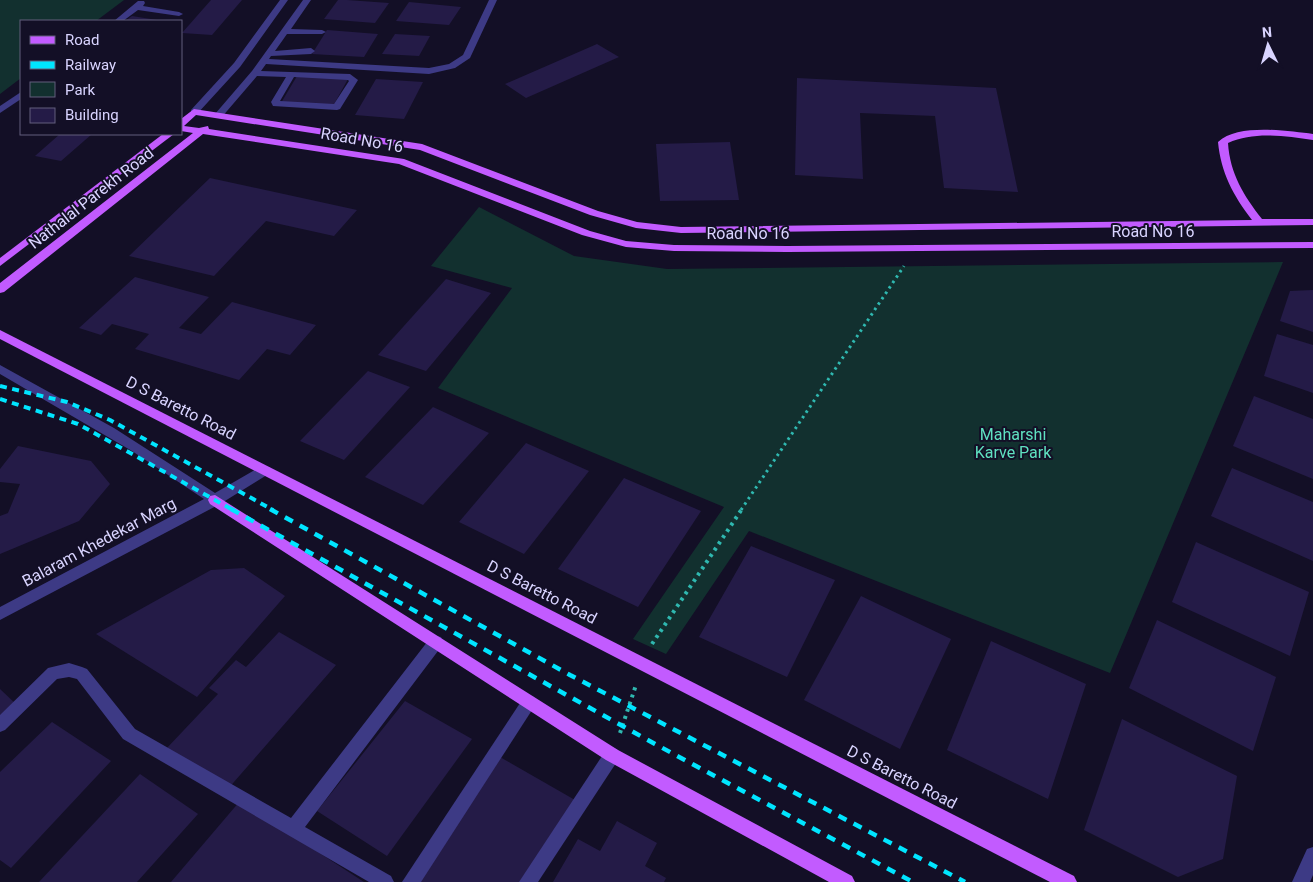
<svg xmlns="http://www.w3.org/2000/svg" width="1313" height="882" font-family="Roboto,sans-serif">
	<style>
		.green { fill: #12302f }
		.building { fill: #241b47 }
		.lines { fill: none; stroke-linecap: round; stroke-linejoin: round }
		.path-far1 { stroke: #2fb8b0; stroke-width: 3; stroke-dasharray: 2.5 4; stroke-linecap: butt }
		.path { stroke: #2fb8b0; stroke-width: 4; stroke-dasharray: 3 4.5; stroke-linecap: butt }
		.minor { fill: #3d3a85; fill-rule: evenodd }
		.major { fill: #c25bff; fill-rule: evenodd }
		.rail-far1 { stroke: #00e5ff; stroke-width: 4; stroke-dasharray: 7 5.5; stroke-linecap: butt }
		.rail { stroke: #00e5ff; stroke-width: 4.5; stroke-dasharray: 9 8; stroke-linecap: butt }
		.labels { text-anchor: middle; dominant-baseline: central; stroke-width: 4; stroke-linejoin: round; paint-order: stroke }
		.street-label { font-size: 16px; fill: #d9d4ff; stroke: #130f26 }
		.park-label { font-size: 16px; fill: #5fe0c0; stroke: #130f26 }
	</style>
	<rect width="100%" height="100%" fill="#130f26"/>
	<g class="green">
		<path d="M0 0H124L96 21H21V78L0 94Z"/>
		<path d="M479 207 574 256 667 269 1283 262 1110 673 749 531 666 654 633 639 724 507 438 388 512 288 431 266Z"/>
	</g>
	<g class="building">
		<path d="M211 0H242L212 35 182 33Z"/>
		<path d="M338 0H347L389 3 375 23 324 19Z"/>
		<path d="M409 2 461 7 449 25 396 21Z"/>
		<path d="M132 16 157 20V21H125Z"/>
		<path d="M327 30 378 34 364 57 312 54Z"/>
		<path d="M395 34 430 36 419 56 382 54Z"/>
		<path d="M597 44 619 57 526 98 505 84Z"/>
		<path d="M297 76 348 79 333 106 281 103Z"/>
		<path d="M797 78 996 88 1018 192 944 188 935 116 860 113 863 179 795 175Z"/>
		<path d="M376 79 423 82 404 119 355 115Z"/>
		<path d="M60 134H92L61 161 35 156Z"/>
		<path d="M730 142 739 200 660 201 656 144Z"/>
		<path d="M210 178 357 210 334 236 266 221 214 276 129 256Z"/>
		<path d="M135 277 209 297 179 328 201 334 232 302 316 325 290 355 267 349 239 380 135 349 149 334 112 324 101 335 79 328Z"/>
		<path d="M446 279 491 293 426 371 378 355Z"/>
		<path d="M1313 290V332L1280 321 1290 291Z"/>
		<path d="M1277 334 1313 345V393L1264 376Z"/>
		<path d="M368 371 410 387 344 460 300 441Z"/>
		<path d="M1254 396 1313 419V479L1233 446Z"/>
		<path d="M433 407 489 433 423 505 365 477Z"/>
		<path d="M526 443 589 471 524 554 459 522Z"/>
		<path d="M18 446 91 461 110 484 79 521 0 554V516L8 513 20 484 0 482V469Z"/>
		<path d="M1232 468 1313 502V561L1211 516Z"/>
		<path d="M624 478 701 511 638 607 558 569Z"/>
		<path d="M1196 542 1309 592 1290 656 1172 602Z"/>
		<path d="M751 546 835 580 787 677 699 637Z"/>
		<path d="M244 568 285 596 197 697 96 634 211 570Z"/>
		<path d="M861 596 951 639 900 749 804 700Z"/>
		<path d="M1157 620 1276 677 1253 751 1129 688Z"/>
		<path d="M279 632 336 665 227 790 166 749 218 694 209 688 236 660 246 667Z"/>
		<path d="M991 641 1086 684 1048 799 947 750Z"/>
		<path d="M0 689 18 706 0 723Z"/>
		<path d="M405 701 472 739 387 856 317 811Z"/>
		<path d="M1122 719 1237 776 1223 859 1178 877 1084 830Z"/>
		<path d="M52 722 111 761 11 868 0 860V772Z"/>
		<path d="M500 757 575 800 523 882H413Z"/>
		<path d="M140 774 198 814 137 882H39Z"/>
		<path d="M240 801 364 882H171Z"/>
		<path d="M617 821 657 843 645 866 666 878 664 882H553L578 839 600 851Z"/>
	</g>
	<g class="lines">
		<path class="path-far1" d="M741 510 904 266"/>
		<g class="path">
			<path d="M652 644 742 509"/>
			<path d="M620 733 636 685"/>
		</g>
		<g class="minor">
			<path d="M280 0H288L240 67 197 114H191V110L234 63Z"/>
			<path d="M303 0H311L291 29 322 30 326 32 322 34H287L275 51 311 48 315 51 311 54 271 56 269 59 429 68 449 64 463 55 489 0H497L470 58 455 68 429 74 266 64 261 71 350 74 358 80 340 109 337 110 273 106 271 102 286 77 257 76 221 118H215V114L252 71ZM294 77 348 80 349 81 334 104 280 101Z"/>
			<path d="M138 1H144L145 3 143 6 179 12 183 14 179 16 138 10 123 21H114Z"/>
			<path d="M21 92V99L0 113V106Z"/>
			<path d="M0 365 114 428 215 493 260 467H270L271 470 270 473 220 504 0 620V607L204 499 132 451 0 374Z"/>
			<path d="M436 636 441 637 443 642 441 647 305 827 391 876 394 882H369L123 739 77 679 69 677 57 679 5 730 0 732V715L48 668 69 663 82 667 87 669 135 729 291 818 431 637Z"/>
			<path d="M529 695 534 697 537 702 534 707 421 882H402L524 697Z"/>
			<path d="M612 747 618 750 620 755 618 760 538 882H519L606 750Z"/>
			<path d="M1313 847V875L1310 882H1292L1307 849Z"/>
		</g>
		<g class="major">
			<path d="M194 109 422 144 598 211 637 222 681 227 1252 220C1233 195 1221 173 1218 142 1238 123 1288 131 1313 134V140C1285 136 1254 131 1228 143 1230 174 1244 196 1262 219H1313V225L681 233 636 228 590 215 420 150 196 115 184 126 199 128 208 126 209 129 404 159 590 231 626 241 674 245 787 246 1313 242V248L787 252 674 251 626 247 582 235 399 164 203 134 4 292 0 293V283L193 133 181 131V119Z"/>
			<path d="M163 134H174L0 266V258Z"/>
			<path d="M0 330 1074 876 1077 882H1050L0 339Z"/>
			<path d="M215 495 618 750 852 876 855 882H829L606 760 210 504 208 500 210 496Z"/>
		</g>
		<g class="rail-far1">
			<path d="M0 386 67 402 110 420 273 510"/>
			<path d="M0 399 78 424 233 510"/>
		</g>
		<g class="rail">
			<path d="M231 509 655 744 913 882"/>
			<path d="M270 509 570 675 965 882"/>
		</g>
	</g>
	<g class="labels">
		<g class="street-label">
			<text transform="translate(362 140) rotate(10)">Road No 16</text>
			<text transform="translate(91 198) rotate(-38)">Nathalal Parekh Road</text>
			<text x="1153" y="231">Road No 16</text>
			<text x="748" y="233">Road No 16</text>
			<text transform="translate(181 408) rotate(27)">D S Baretto Road</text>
			<text transform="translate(99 542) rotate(-28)">Balaram Khedekar Marg</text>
			<text transform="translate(542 592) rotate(27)">D S Baretto Road</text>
			<text transform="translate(902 777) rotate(27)">D S Baretto Road</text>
		</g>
		<g class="park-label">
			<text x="1013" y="434">Maharshi<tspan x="1013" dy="18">Karve Park</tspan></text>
		</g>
	</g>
	<rect x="20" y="20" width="162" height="115" fill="#130f26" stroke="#625e7d"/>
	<rect x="30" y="36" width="25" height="8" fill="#c25bff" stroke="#625e7d"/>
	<text x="65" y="45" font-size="15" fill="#d9d4ff">Road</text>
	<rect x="30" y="61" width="25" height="8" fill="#00e5ff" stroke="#625e7d"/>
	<text x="65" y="70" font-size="15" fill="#d9d4ff">Railway</text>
	<rect x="30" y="82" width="25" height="15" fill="#12302f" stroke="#625e7d"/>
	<text x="65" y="95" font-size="15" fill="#d9d4ff">Park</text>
	<rect x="30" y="108" width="25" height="15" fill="#241b47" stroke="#625e7d"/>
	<text x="65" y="120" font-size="15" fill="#d9d4ff">Building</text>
	<g transform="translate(1268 45) rotate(355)" stroke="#130f26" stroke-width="4" paint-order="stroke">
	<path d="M0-4L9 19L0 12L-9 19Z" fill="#d9d4ff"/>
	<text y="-8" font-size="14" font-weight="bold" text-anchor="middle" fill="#d9d4ff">N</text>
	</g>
</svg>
